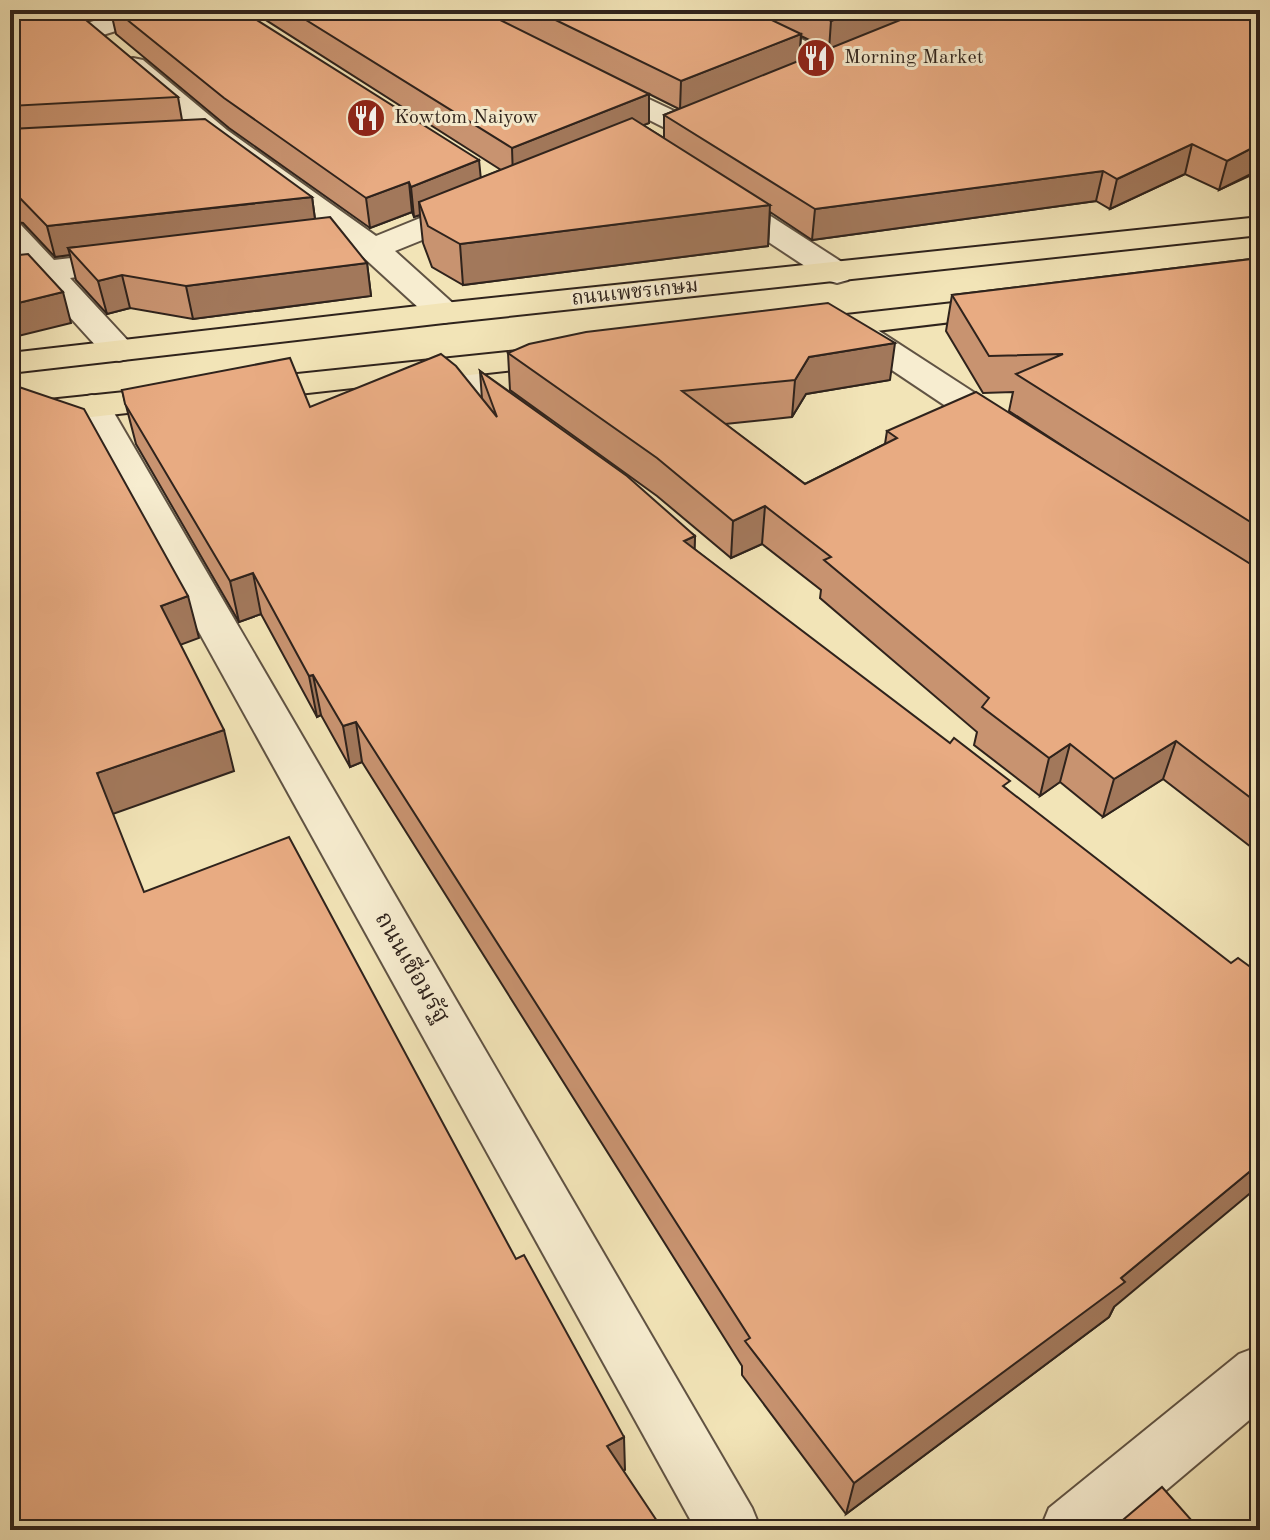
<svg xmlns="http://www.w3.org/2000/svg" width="1270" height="1540" font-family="'Old Standard TT','Noto Serif Thai',serif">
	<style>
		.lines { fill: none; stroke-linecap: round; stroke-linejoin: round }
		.minor-casing { stroke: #605343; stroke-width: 4 }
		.major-casing { stroke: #2f231c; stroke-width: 4 }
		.minor { fill: #f7edd0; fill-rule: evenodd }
		.major { fill: #f2e4b7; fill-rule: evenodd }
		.wall { fill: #c89370; stroke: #2f231c; stroke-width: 2; fill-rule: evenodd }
		.shaded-wall { fill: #a2785b; stroke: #2f231c; stroke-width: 2 }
		.building { fill: #e8ab82; stroke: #2f231c; stroke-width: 2 }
		.labels { text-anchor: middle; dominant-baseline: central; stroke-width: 6; stroke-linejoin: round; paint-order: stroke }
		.far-poi-label { font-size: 20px; fill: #2f231c; stroke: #f7edd0; text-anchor: start }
		.far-street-label { font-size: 20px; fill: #2f231c; stroke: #f7edd0 }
		.street-label { font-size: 24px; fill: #2f231c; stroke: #f7edd0 }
	</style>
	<rect width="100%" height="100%" fill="#f2e4b7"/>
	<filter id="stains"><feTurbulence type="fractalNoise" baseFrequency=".0025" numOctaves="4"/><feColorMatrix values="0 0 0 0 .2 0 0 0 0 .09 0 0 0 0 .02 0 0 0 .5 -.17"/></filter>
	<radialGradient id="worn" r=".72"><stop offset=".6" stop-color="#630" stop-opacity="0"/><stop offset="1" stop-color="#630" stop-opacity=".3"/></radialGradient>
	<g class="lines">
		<g class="minor-casing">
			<g id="minor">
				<path d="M128 10H168L164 16 90 39 81 37 77 31 81 25Z"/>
				<path d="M708 10H742L836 56 840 62 836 68 826 70 816 68 712 16Z"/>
				<path d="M133 58 143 60 227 130 376 236 467 199 478 197 489 199 493 206 489 213 395 251 456 306 461 313 456 320 444 323 432 320 362 256 207 142 123 72 119 66 123 60Z"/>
				<path d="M596 74 689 118 693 124 689 130 679 133 669 130 586 88 582 82 586 76Z"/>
				<path d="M719 187 730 190 848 266 853 273 848 280 837 283 826 280 708 202 704 196 708 190Z"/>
				<path d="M10 223 21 225 54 260 131 251 142 254 147 261 142 268 70 278 131 344 136 351 131 358 119 361 107 358 38 282 10 285V265L22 264 10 251Z"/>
				<path d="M847 315 859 318 1024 425 1029 433 1024 441 1011 444 998 441 835 332 830 325 835 318Z"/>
				<path d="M452 358 464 361 544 417 549 425 544 433 531 436 518 433 440 375 435 368 440 361Z"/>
				<path d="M92 395 105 398 110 406 752 1508 761 1530H696L74 406 79 398Z"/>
				<path d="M1260 1346V1411L1119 1530H1040L1049 1508 1239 1354Z"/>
			</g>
		</g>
		<g class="major-casing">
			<g id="major">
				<path d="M1260 217V235L444 323 10 373V353L444 303Z"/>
				<path d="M1007 297 1019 300 1024 307 1019 314 801 340 789 337 784 330 789 323 801 320Z"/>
				<path d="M566 346 578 349 583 356 578 363 10 426V404Z"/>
			</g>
		</g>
		<use href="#minor" class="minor"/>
		<use href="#major" class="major"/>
	</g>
	<g class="wall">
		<path d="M10 10 178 97 182 120 312 197 315 219 367 263 371 296 193 319 130 308 107 314 76 280 70 255 55 257 23 223 10 221Z"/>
		<path d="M84 10H241L481 178 501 170 250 10H1260V171L1219 190 1185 174 1110 209 1096 201 812 240 770 212 768 246 463 285 432 267 423 243 420 215 414 217 412 212 370 228 229 128 116 34 111 12 95 18ZM801 36 828 49 799 61ZM649 94 679 109 664 115V138L643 125 649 123Z"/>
		<path d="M1260 258V854L1163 779 1103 817 1060 782 1040 796 974 745 977 732 820 598 821 590 762 544 731 558 657 496 510 390 508 353 890 380 806 394 792 417 725 424 805 484 885 444 887 431 1095 467 1009 411 1013 392 983 393 946 331 952 295Z"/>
		<path d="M480 371 695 536 694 549 1008 790 1114 1307 1109 1317 846 1514 742 1375V1366L362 762 350 767 321 715 317 717 261 614 239 622 136 444 122 390 310 407 482 399Z"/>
	</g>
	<g class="shaded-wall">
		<path d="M94 10H111V12L95 18Z"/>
		<path d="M860 10H928L829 50 831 21Z"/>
		<path d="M801 34 799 63 680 110 681 81Z"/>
		<path d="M649 94V123L513 178 512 148Z"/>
		<path d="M1192 144 1185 174 1110 209 1117 179Z"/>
		<path d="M1260 144 1259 170 1219 190 1227 161Z"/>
		<path d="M479 160 482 190 419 202 420 215 414 217 411 187Z"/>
		<path d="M1103 171 1096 201 812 240 815 209Z"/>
		<path d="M409 182 412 212 370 228 366 198Z"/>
		<path d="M312 197 316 227 68 248 70 255 55 257 47 226Z"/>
		<path d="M770 205 768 246 463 285 460 244Z"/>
		<path d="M10 242 16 262 10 264Z"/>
		<path d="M367 263 371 296 193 319 186 286Z"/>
		<path d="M122 275 130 308 107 314 98 281Z"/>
		<path d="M63 292 71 323 10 338V305Z"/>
		<path d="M895 343 890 380 806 394 792 417 795 380 809 357Z"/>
		<path d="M765 506 762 544 731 558 733 521Z"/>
		<path d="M695 536 694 576 684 541Z"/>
		<path d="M253 573 261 614 239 622 230 581Z"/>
		<path d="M188 596 199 638 172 648 161 606Z"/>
		<path d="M313 675 321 715 317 717 309 676Z"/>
		<path d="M356 722 362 762 350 767 343 726Z"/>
		<path d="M224 730 234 771 110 815 97 773Z"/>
		<path d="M1176 741 1163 779 1103 817 1114 779Z"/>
		<path d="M1070 744 1060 782 1040 796 1049 758Z"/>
		<path d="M1260 1163V1185L1114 1307 1109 1317 846 1514 854 1483 1121 1278Z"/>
		<path d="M624 1437 625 1470 608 1479 607 1446Z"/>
	</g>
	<g class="building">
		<path d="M10 10H74L178 97 10 106Z"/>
		<path d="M115 10H241L479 160 411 187 409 182 366 198 224 98Z"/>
		<path d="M290 10H486L488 14 649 94 512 148Z"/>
		<path d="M535 10H751L801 34 681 81Z"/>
		<path d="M808 10H860L831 21Z"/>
		<path d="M925 10H1260V144L1227 161 1192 144 1117 179 1103 171 815 209 664 115Z"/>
		<path d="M632 118 770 205 460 244 428 226 419 202Z"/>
		<path d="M205 119 312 197 47 226 15 193 10 192V129Z"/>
		<path d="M330 217 367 263 186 286 122 275 98 281 68 248Z"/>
		<path d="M28 254 63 292 10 305V256Z"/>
		<path d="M1260 258V528L1016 374 1063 354 989 356 952 295Z"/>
		<path d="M828 303 895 343 809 357 795 380 682 391 805 484 897 438 887 431 976 392 1260 570V805L1176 741 1114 779 1070 744 1049 758 982 707 989 698 824 560 831 557 765 506 733 521 657 458 508 353 529 344 586 332Z"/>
		<path d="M441 354 456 366 497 417 480 371 627 476 695 536 684 541 950 743 954 738 1010 781 1003 786 1231 963 1238 958 1260 974V1163L1121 1278 1125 1282 854 1483 745 1341 750 1338 356 722 343 726 313 675 309 676 253 573 230 581 125 404 122 390 290 358 310 407Z"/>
		<path d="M16 386 84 409 188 596 161 606 224 730 97 773 144 892 289 837 516 1259 524 1255 624 1437 607 1446 663 1530H10V387Z"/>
		<path d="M1162 1487 1200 1530H1111Z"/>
	</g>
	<defs>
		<g id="restaurant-disc" transform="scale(2)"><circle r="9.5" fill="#8f2418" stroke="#f7edd0"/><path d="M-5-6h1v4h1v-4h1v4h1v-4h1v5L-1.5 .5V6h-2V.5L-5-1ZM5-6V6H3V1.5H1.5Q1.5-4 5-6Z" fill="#fff"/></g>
	</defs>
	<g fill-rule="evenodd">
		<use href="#restaurant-disc" x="816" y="58"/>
		<use href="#restaurant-disc" x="366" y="118"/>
	</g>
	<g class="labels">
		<g class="far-poi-label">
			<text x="844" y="58">Morning Market</text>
			<text x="394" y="118">Kowtom Naiyow</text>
		</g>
		<g class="far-street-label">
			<text transform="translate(635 293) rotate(-6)">ถนนเพชรเกษม</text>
		</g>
		<g class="street-label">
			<text transform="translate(411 968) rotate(60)">ถนนเชื่อมรัฐ</text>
		</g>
	</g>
	<rect width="1270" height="1540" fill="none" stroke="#f2e4b7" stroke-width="40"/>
	<rect x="12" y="12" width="1246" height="1516" fill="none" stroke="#2f231c" stroke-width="4"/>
	<rect x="20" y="20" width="1230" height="1500" fill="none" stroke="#2f231c" stroke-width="2"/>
	<rect width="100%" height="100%" filter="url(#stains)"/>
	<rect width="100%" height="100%" fill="url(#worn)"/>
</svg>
